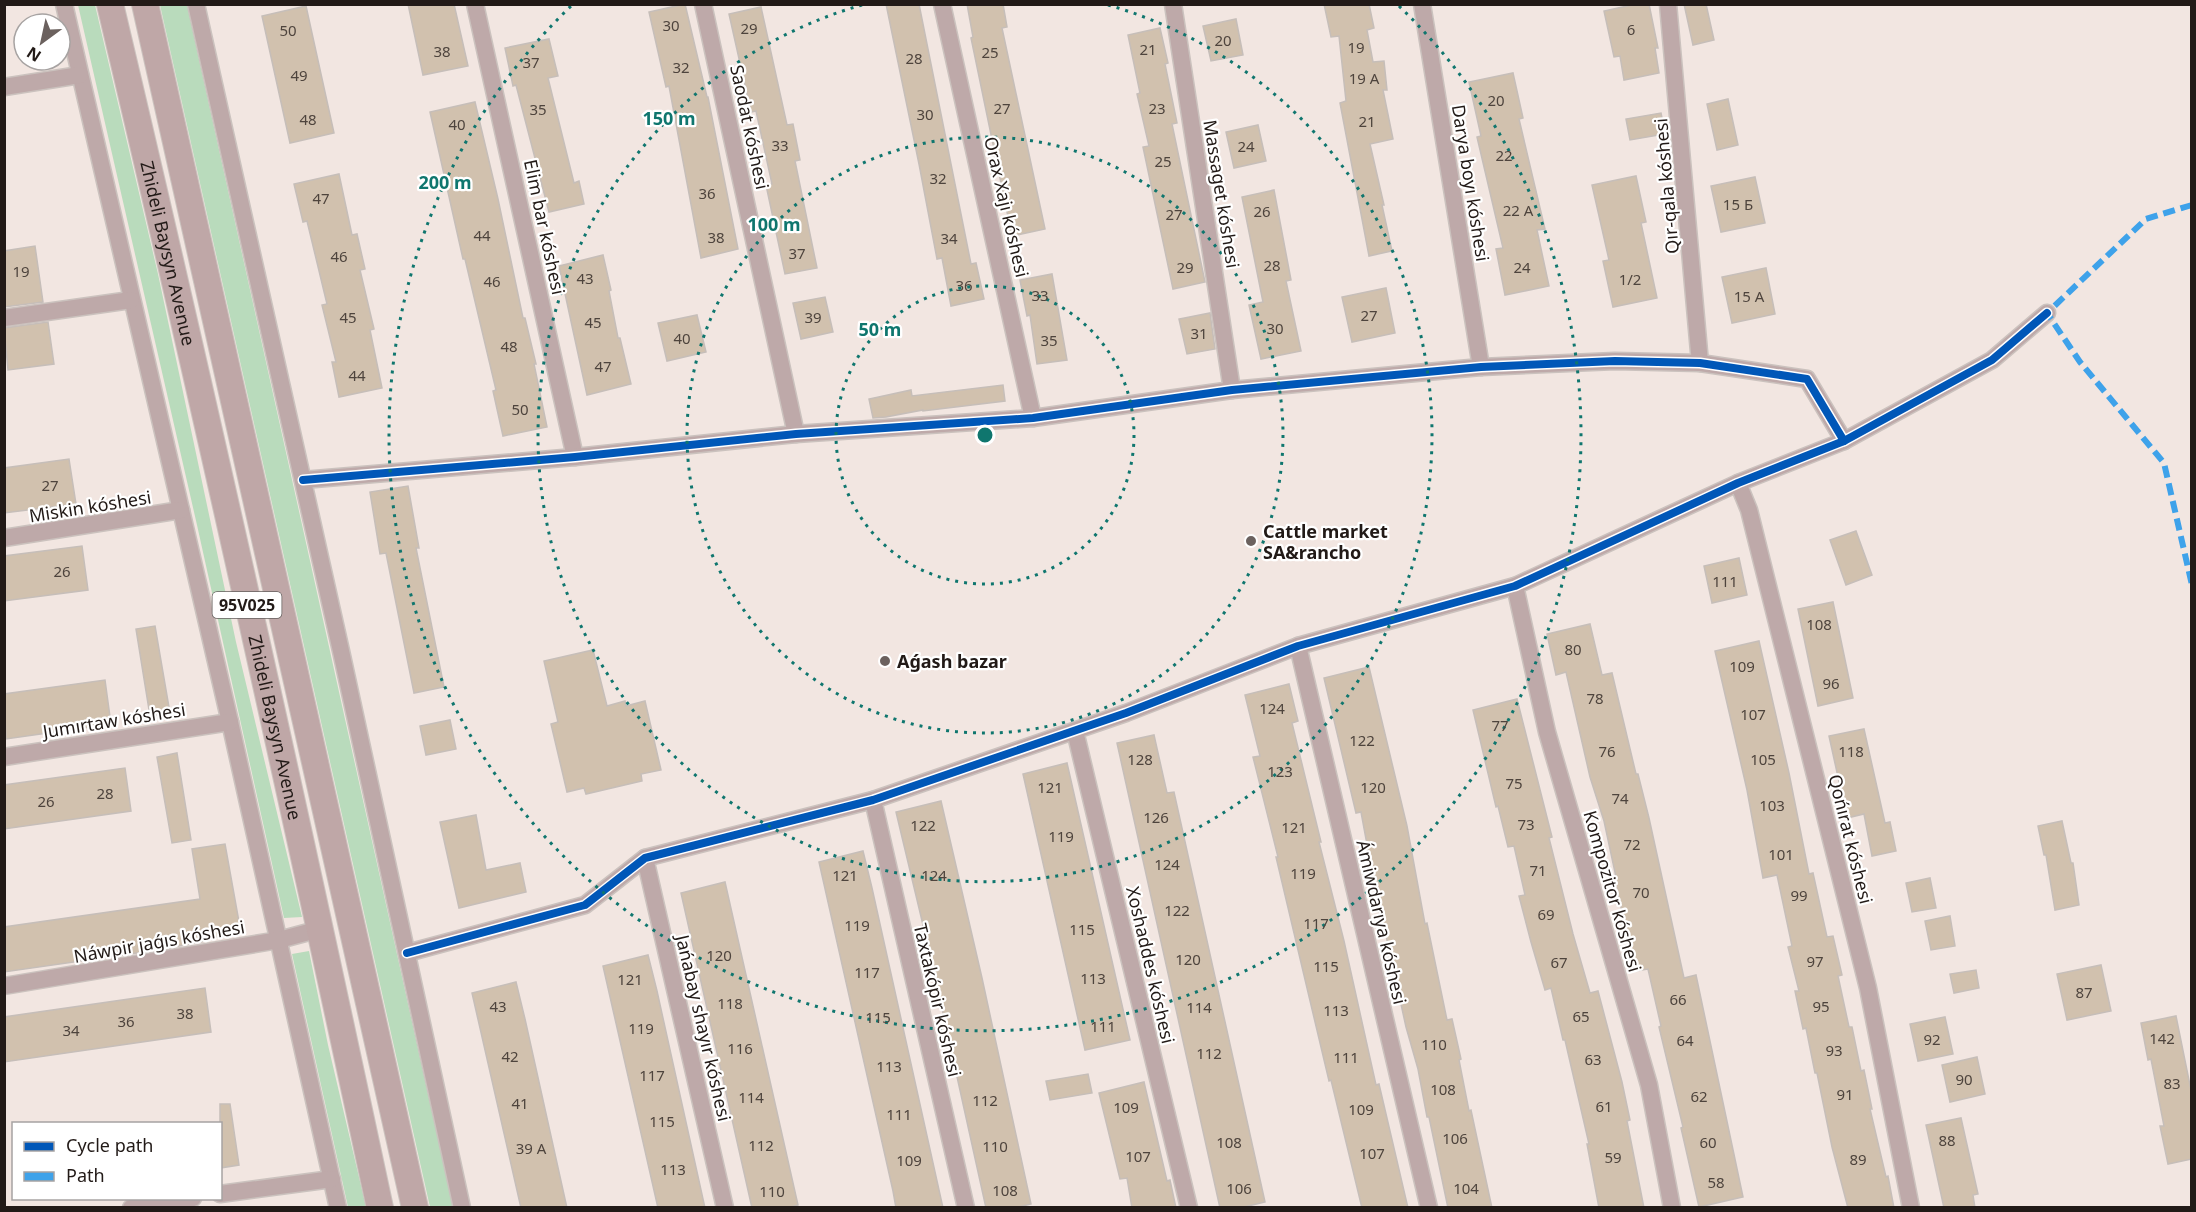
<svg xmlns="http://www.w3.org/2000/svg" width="2196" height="1212" font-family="'Noto Sans',sans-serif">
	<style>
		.green { fill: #b9dbbc }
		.building { fill: #d1c1ae; stroke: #c6beb9; stroke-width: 1.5 }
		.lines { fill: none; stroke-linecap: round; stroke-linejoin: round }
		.street-casing { stroke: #cbc2be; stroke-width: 19 }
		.primary-casing { stroke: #cbc2be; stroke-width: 28 }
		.street { stroke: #bea9a9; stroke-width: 16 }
		.primary { stroke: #bfa7a7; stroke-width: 26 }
		.quiet { stroke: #3ea2ea; stroke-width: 6; stroke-dasharray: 12 6; stroke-linecap: butt }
		.cycleway-casing { stroke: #fff; stroke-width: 11 }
		.cycleway { stroke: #0057b8; stroke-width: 8 }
		.ring { fill: none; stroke: #0f766e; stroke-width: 3; stroke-dasharray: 3 6 }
		.poi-dot { fill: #6b615e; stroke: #fff; stroke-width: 2 }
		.labels { text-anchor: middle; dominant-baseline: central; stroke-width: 4.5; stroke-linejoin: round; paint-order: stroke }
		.number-label { font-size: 15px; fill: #4e443d }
		.shield { fill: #fff; stroke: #645f5d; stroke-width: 1.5 }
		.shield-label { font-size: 16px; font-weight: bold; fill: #221a17 }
		.street-label { font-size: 18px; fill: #221a17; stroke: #fff }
		.poi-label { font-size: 18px; font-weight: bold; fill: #221a17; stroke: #fff; text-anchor: start }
		.centre { fill: #0f766e; stroke: #fff; stroke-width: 3 }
		.ring-label { font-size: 18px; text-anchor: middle; font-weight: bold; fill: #0f766e; stroke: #fff; stroke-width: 4.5; stroke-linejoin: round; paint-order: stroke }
	</style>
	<rect width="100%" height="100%" fill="#f2e6e1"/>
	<g class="green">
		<path d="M78 5H95L158 274 236 642 302 917 284 918 197 525Z"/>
		<path d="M160 5H187L453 1207H430Z"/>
		<path d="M309 951 328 1045 366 1207H348L292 954Z"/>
	</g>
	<g class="building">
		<path d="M408 4H454L468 66 423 75Z"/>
		<path d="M685 4 707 97H708L738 249 701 258 669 86 666 87 649 12Z"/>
		<path d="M886 4H919L971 264 976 263 984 299 951 306 942 258 937 259 919 164Z"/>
		<path d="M967 4H1003L1007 27 1002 28 1045 229 1012 236 971 38 973 37Z"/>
		<path d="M1324 4H1369L1374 28 1367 30 1373 62 1384 61 1387 90H1383L1393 139 1370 144 1384 205H1382L1392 251 1369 256 1340 103 1346 101 1339 36 1331 37Z"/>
		<path d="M1636 4H1649L1658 48H1655L1659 73 1624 80 1620 56 1614 57 1604 11Z"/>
		<path d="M1684 4H1706L1714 40 1693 45Z"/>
		<path d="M306 6 334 133 290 143 262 16Z"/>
		<path d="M761 7 787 125 793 124 800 160 795 161 817 268 785 274 766 185 772 184 756 111 751 112 729 14Z"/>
		<path d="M1236 19 1243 55 1211 61 1203 26Z"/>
		<path d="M1160 28 1168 63 1165 64 1177 123 1172 124 1205 282 1173 289 1143 147 1149 146 1137 94 1140 93 1128 35Z"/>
		<path d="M549 39 558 76 548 78 574 183 579 181 584 204 549 212 516 85 513 86 505 48Z"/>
		<path d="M1513 73 1523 118 1519 119 1545 229 1537 230 1549 286 1505 295 1496 249 1503 248 1477 137 1481 136 1469 82Z"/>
		<path d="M1728 99 1738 145 1717 150 1707 104Z"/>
		<path d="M475 102 498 199 523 318H525L536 364H534L547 427 503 436 493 391 496 390 465 259H463L430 112Z"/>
		<path d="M1661 113 1665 134 1630 140 1626 119Z"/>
		<path d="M1258 125 1266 161 1234 168 1226 132Z"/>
		<path d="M339 174 352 235 357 234 365 269 360 270 374 329 370 330 382 388 339 397 332 362H336L322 305 327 304 307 221 303 222 294 184Z"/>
		<path d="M1636 176 1646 222 1641 223 1657 298 1613 307 1603 261 1609 260 1592 185Z"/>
		<path d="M1755 177 1765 223 1721 232 1711 186Z"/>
		<path d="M1274 190 1291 280 1286 281 1301 351 1261 359 1249 305 1263 302 1242 197Z"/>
		<path d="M35 246 43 302 4 307V251Z"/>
		<path d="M603 255 611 290 609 291 618 338H620L631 384 587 395 559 266Z"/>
		<path d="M1766 268 1775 314 1732 323 1722 277Z"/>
		<path d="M1052 274 1067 360 1037 364 1030 315 1027 316 1020 280Z"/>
		<path d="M1386 288 1395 333 1352 342 1342 297Z"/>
		<path d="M825 297 833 332 801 339 793 303Z"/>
		<path d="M1210 313 1215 349 1187 354 1179 319Z"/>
		<path d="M697 315 706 352 667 361 658 323Z"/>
		<path d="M48 322 54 364 8 370 4 328Z"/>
		<path d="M1003 385 1005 401 923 411V410L886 417 873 418 869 399 911 390 912 396Z"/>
		<path d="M69 459 76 504 4 513V468Z"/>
		<path d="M408 486 419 548H416L444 687 414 693 386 553 380 554 370 492Z"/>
		<path d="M1856 531 1872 575 1846 585 1830 540Z"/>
		<path d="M82 546 88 590 4 601V556Z"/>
		<path d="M1739 558 1747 595 1712 603 1704 566Z"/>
		<path d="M1833 602 1853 698 1818 706 1798 609Z"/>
		<path d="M1590 624 1602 675 1612 673 1636 774H1638L1649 818 1684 978 1696 975 1743 1197 1699 1207 1681 1128 1683 1127 1659 1027 1661 1026 1648 969 1636 971 1614 878 1616 877 1604 821 1590 777 1566 672 1556 675 1547 634Z"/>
		<path d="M155 626 170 713 150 716 136 629Z"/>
		<path d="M1759 641 1789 773 1809 874 1813 873 1827 937 1833 936 1842 975 1838 976 1849 1027H1852L1861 1071 1864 1070 1872 1109H1870L1886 1177 1888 1176 1894 1208H1848L1832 1147 1817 1073H1815L1806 1028 1803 1029 1795 991H1799L1788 947 1792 946 1777 875 1763 878 1747 790 1715 651Z"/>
		<path d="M593 650 607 706 625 701 626 706 645 701 661 770 641 774 642 781 586 794 584 788 567 792 551 724 558 722 544 661Z"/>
		<path d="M1369 667 1407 826 1425 924 1427 923 1447 1020 1452 1019 1461 1059 1459 1060 1469 1111 1471 1110 1492 1208H1448L1429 1117H1427L1418 1069 1406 1027 1385 931H1383L1361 812 1356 813 1324 678Z"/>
		<path d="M105 680 111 724 6 739 4 694Z"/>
		<path d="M1289 684 1298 721 1292 723 1321 842H1319L1344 941 1376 1085 1379 1084 1408 1208H1362L1331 1080 1329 1081 1276 857H1278L1253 757 1260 756 1245 695Z"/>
		<path d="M1517 699 1552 837 1549 838 1573 934 1590 993 1598 991 1622 1082 1630 1120 1627 1121 1644 1208H1599L1587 1144H1589L1565 1040H1563L1551 988 1545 990 1531 942 1519 896 1525 895 1514 846 1508 847 1498 806 1496 807 1473 710Z"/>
		<path d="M450 720 456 749 426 755 420 726Z"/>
		<path d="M1864 729 1885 823 1890 822 1896 851 1872 856 1864 814 1847 818 1829 736Z"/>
		<path d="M1154 735 1167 793 1174 792 1265 1202 1240 1208H1220L1117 743Z"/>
		<path d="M177 753 191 840 172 843 157 757Z"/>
		<path d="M1067 763 1130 1040 1085 1050 1023 774Z"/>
		<path d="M125 768 131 811 4 829V785Z"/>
		<path d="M941 801 982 978 1031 1204 1015 1208H986L929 950 896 812Z"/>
		<path d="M476 815 486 870 520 863 526 892 459 908 440 822Z"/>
		<path d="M2062 821 2071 863H2073L2079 905 2055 910 2046 855H2044L2038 826Z"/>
		<path d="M225 844 241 933 206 939 207 941 151 951 4 972V927L200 899 192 849Z"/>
		<path d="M863 851 872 888 943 1208H896L893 1191 819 862Z"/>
		<path d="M1930 878 1936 908 1912 912 1906 883Z"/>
		<path d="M725 882 798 1205 788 1208H752L681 893Z"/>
		<path d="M1950 916 1955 946 1931 950 1925 921Z"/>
		<path d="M648 955 657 991 705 1208H658L603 966Z"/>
		<path d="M2101 965 2111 1011 2067 1020 2057 974Z"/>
		<path d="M1976 970 1979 988 1954 993 1950 974Z"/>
		<path d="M516 982 525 1019 567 1208H521L472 993Z"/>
		<path d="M205 988 211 1032 4 1062V1017Z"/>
		<path d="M2176 1016 2192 1095V1159L2168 1164 2160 1126H2164L2151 1059 2148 1060 2141 1023Z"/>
		<path d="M1945 1017 1953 1054 1918 1061 1910 1024Z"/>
		<path d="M1977 1057 1985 1094 1950 1102 1942 1065Z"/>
		<path d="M1088 1074 1092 1093 1050 1100 1046 1081Z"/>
		<path d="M1144 1082 1167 1181 1170 1180 1176 1208H1132L1127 1178 1120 1179 1099 1093Z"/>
		<path d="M220 1104H230L239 1165 220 1168Z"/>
		<path d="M1961 1118 1978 1194 1973 1195 1975 1208H1944L1926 1125Z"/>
	</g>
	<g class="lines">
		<g class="street-casing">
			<g id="street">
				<path d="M64 4 230 722 338 1208"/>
				<path d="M196 4 341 651 462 1208"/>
				<path d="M475 4 575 457"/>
				<path d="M703 4 796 434"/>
				<path d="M942 4 1033 418"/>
				<path d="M1173 4 1232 390"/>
				<path d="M1422 4 1481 367"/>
				<path d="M1668 4 1700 363"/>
				<path d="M4 87 80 75"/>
				<path d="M4 318 131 300"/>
				<path d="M303 480 575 457 796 434 1033 418 1232 390 1481 367 1615 361 1700 363 1807 379 1844 441"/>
				<path d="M1738 483 1749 510 1868 988 1911 1208"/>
				<path d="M4 538 181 510"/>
				<path d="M1515 586 1547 732 1649 1085 1672 1208"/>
				<path d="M1298 646 1429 1208"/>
				<path d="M1075 731 1189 1208"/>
				<path d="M4 757 230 722"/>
				<path d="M873 800 966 1208"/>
				<path d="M645 858 725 1208"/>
				<path d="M407 953 585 905 645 858 873 800 1126 713 1298 646 1515 586 1738 483 1844 441 1992 360 2047 313"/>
				<path d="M4 986 279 940 320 929"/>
				<path d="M220 1194 332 1179"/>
				<path d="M131 1208 193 1198"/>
			</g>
		</g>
		<g class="primary-casing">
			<g id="primary">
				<path id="s1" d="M110 4C205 404 294 806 380 1208"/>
				<path d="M145 4 415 1208"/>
			</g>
		</g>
		<use href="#street" class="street"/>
		<use href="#primary" class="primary"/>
		<path class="quiet" d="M2192 205 2146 219 2047 313 2080 362 2164 463 2192 585"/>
		<g class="cycleway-casing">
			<g id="cycleway">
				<path d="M303 480 575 457 796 434 1033 418 1232 390 1481 367 1615 361 1700 363 1807 379 1844 441"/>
				<path d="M407 953 585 905 645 858 873 800 1126 713 1298 646 1515 586 1738 483 1844 441 1992 360 2047 313"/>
			</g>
		</g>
		<use href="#cycleway" class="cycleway"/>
	</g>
	<g class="ring">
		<circle cx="985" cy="435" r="149"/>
		<circle cx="985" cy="435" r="298"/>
		<path d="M1108 5A447 447 0 1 1 862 5"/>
		<path d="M1399 6A596 596 0 1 1 571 6"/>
	</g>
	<g class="poi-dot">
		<circle cx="1251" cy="541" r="6"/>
		<circle cx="885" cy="661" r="6"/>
	</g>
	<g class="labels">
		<g class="number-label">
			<text x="671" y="25">30</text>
			<text x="749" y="28">29</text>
			<text x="1631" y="29">6</text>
			<text x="288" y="30">50</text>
			<text x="1223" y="40">20</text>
			<text x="1356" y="47">19</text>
			<text x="1148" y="49">21</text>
			<text x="442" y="51">38</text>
			<text x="990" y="52">25</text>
			<text x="914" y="58">28</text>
			<text x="531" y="62">37</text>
			<text x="681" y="67">32</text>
			<text x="299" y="75">49</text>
			<text x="1364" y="78">19 А</text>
			<text x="1496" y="100">20</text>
			<text x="1002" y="108">27</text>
			<text x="1157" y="108">23</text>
			<text x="538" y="109">35</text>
			<text x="925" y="114">30</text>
			<text x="308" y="119">48</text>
			<text x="1367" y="121">21</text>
			<text x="457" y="124">40</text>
			<text x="780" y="145">33</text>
			<text x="1246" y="146">24</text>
			<text x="1504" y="155">22</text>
			<text x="1163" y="161">25</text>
			<text x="938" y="178">32</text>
			<text x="707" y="193">36</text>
			<text x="321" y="198">47</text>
			<text x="1738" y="204">15 Б</text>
			<text x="1518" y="210">22 А</text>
			<text x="1262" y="211">26</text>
			<text x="1174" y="214">27</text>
			<text x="482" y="235">44</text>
			<text x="716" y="237">38</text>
			<text x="949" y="238">34</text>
			<text x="797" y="253">37</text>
			<text x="339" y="256">46</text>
			<text x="1272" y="265">28</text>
			<text x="1185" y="267">29</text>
			<text x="1522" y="267">24</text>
			<text x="21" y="271">19</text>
			<text x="585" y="278">43</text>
			<text x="1630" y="279">1/2</text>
			<text x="492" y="281">46</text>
			<text x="964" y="285">36</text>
			<text x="1040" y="295">33</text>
			<text x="1749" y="296">15 А</text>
			<text x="1369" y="315">27</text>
			<text x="348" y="317">45</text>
			<text x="813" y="317">39</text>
			<text x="593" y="322">45</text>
			<text x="1275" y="328">30</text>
			<text x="1199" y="333">31</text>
			<text x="682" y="338">40</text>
			<text x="1049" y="340">35</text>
			<text x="509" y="346">48</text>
			<text x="603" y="366">47</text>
			<text x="357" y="375">44</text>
			<text x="520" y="409">50</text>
			<text x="50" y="485">27</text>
			<text x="62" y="571">26</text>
			<text x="1725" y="581">111</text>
			<text x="1819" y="624">108</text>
			<text x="1573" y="649">80</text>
			<text x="1742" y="666">109</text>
			<text x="1831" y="683">96</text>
			<text x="1595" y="698">78</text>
			<text x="1272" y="708">124</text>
			<text x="1753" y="714">107</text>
			<text x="1500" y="725">77</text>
			<text x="1362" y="740">122</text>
			<text x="1607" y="751">76</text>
			<text x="1851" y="751">118</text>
			<text x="1140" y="759">128</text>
			<text x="1763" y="759">105</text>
			<text x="1280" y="771">123</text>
			<text x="1514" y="783">75</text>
			<text x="1050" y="787">121</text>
			<text x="1373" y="787">120</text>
			<text x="105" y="793">28</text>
			<text x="1620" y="798">74</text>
			<text x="46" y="801">26</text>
			<text x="1772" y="805">103</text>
			<text x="1156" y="817">126</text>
			<text x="1526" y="824">73</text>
			<text x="923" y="825">122</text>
			<text x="1294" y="827">121</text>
			<text x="1061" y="836">119</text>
			<text x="1632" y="844">72</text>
			<text x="1781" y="854">101</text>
			<text x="1167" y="864">124</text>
			<text x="1538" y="870">71</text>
			<text x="1303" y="873">119</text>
			<text x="845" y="875">121</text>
			<text x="934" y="875">124</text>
			<text x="1641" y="892">70</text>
			<text x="1799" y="895">99</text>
			<text x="1177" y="910">122</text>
			<text x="1546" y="914">69</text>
			<text x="1316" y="923">117</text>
			<text x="857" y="925">119</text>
			<text x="1082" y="929">115</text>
			<text x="719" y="955">120</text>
			<text x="1188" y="959">120</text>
			<text x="1815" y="961">97</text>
			<text x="1559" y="962">67</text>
			<text x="1326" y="966">115</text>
			<text x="867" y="972">117</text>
			<text x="1093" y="978">113</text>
			<text x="630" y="979">121</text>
			<text x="2084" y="992">87</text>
			<text x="1678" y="999">66</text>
			<text x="730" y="1003">118</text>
			<text x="498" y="1006">43</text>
			<text x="1821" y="1006">95</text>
			<text x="1199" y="1007">114</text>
			<text x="1336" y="1010">113</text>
			<text x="185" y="1013">38</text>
			<text x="1581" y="1016">65</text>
			<text x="878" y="1017">115</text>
			<text x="126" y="1021">36</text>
			<text x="1103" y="1026">111</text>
			<text x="641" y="1028">119</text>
			<text x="71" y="1030">34</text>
			<text x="2162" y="1038">142</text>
			<text x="1932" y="1039">92</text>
			<text x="1685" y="1040">64</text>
			<text x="1434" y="1044">110</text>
			<text x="740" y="1048">116</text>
			<text x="1834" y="1050">93</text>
			<text x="1209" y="1053">112</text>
			<text x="510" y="1056">42</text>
			<text x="1346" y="1057">111</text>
			<text x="1593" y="1059">63</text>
			<text x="889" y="1066">113</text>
			<text x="652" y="1075">117</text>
			<text x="1964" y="1079">90</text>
			<text x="2172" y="1083">83</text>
			<text x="1443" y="1089">108</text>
			<text x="1845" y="1094">91</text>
			<text x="1699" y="1096">62</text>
			<text x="751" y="1097">114</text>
			<text x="985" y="1100">112</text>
			<text x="520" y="1103">41</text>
			<text x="1604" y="1106">61</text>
			<text x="1126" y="1107">109</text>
			<text x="1361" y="1109">109</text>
			<text x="899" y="1114">111</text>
			<text x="662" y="1121">115</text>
			<text x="1455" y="1138">106</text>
			<text x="1947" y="1140">88</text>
			<text x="1229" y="1142">108</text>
			<text x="1708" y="1142">60</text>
			<text x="761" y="1145">112</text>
			<text x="995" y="1146">110</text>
			<text x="531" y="1148">39 А</text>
			<text x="1372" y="1153">107</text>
			<text x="1138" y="1156">107</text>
			<text x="1613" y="1157">59</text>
			<text x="1858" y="1159">89</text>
			<text x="909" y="1160">109</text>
			<text x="673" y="1169">113</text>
			<text x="1716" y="1182">58</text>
			<text x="1239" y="1188">106</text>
			<text x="1466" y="1188">104</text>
			<text x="1005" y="1190">108</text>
			<text x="772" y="1191">110</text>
		</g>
		<rect class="shield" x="212.5" y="592" width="69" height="26" rx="4.5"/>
		<g class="shield-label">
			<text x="247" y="605">95V025</text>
		</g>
		<g class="street-label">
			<text transform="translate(750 127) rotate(78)">Saodat kóshesi</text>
			<text transform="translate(1471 183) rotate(81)">Darya boyı kóshesi</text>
			<text transform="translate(1666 186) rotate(-95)">Qır-qala kóshesi</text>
			<text transform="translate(1222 194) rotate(81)">Massaget kóshesi</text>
			<text transform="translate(1007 207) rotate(77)">Orax Xajı kóshesi</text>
			<text transform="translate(545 227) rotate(78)">Elim bar kóshesi</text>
			<text stroke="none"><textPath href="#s1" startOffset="256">Zhideli Baysyn Avenue</textPath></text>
			<text transform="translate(90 506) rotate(-9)">Miskin kóshesi</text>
			<text transform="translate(114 720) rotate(-9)">Jumırtaw kóshesi</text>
			<text stroke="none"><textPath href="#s1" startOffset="742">Zhideli Baysyn Avenue</textPath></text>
			<text transform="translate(1851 839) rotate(76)">Qońırat kóshesi</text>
			<text transform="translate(1613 891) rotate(74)">Kompozitor kóshesi</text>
			<text transform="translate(1382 922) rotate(77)">Ámiwdarıya kóshesi</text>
			<text transform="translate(159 941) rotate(-10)">Náwpir jaǵıs kóshesi</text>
			<text transform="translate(1151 965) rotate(77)">Xoshaddes kóshesi</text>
			<text transform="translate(938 1000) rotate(77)">Taxtakópir kóshesi</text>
			<text transform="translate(704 1028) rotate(77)">Jańabay shayır kóshesi</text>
		</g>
		<g class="poi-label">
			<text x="1263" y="531">Cattle market<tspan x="1263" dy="21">SA&amp;rancho</tspan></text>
			<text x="897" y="661">Aǵash bazar</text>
		</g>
	</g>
	<circle cx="985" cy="435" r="9" class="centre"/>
	<g class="ring-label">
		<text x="669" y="125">150 m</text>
		<text x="445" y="189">200 m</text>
		<text x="774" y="231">100 m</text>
		<text x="880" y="336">50 m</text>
	</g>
	<rect width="2196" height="1212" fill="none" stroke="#221a17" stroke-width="12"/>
	<rect x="12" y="1122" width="210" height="78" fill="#ffffff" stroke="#a7a3a2" stroke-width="1.5"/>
	<rect x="24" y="1142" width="30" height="9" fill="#0057b8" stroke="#a7a3a2" stroke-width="1.5"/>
	<text x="66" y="1152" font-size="18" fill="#221a17">Cycle path</text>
	<rect x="24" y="1172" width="30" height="9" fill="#3ea2ea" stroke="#a7a3a2" stroke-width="1.5"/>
	<text x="66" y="1182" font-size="18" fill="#221a17">Path</text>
	<g transform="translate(42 42) rotate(213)"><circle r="28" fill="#ffffff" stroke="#a7a3a2" stroke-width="1.5"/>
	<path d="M0-4.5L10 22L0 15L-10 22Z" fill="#6b615e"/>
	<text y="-9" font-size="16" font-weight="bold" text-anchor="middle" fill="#221a17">N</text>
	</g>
</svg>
